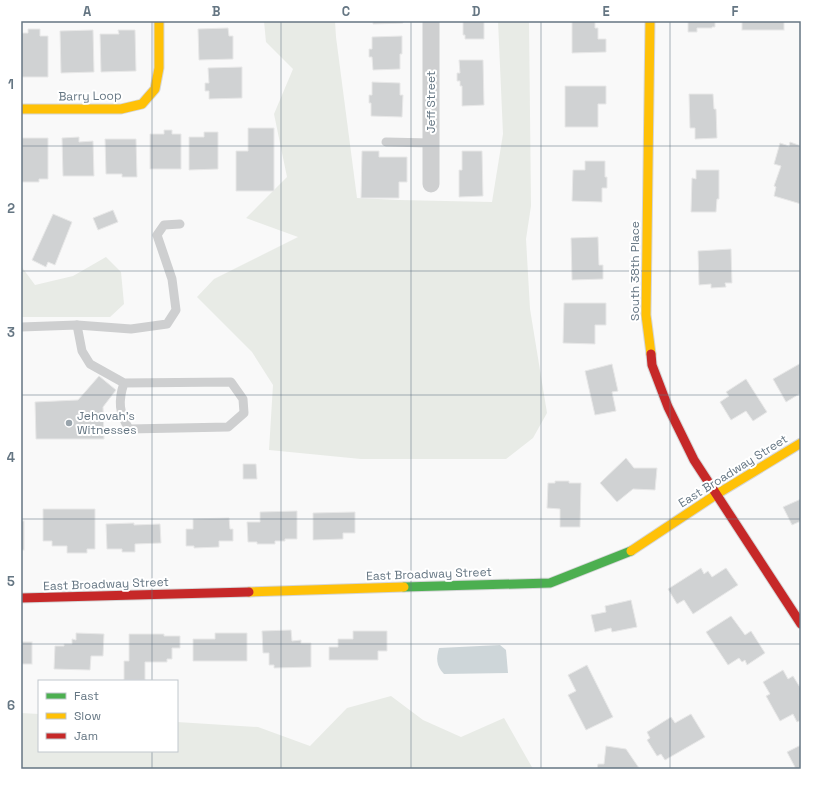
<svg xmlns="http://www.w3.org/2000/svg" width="822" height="790" font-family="'Space Grotesk',sans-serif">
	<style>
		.green { fill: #e8ebe6 }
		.water { fill: #ced6d9 }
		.building { fill: #d0d2d3; stroke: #e8e8e8 }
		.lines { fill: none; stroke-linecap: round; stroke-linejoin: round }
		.fast-casing { stroke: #d5d6d7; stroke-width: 11 }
		.slow-casing { stroke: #d5d6d7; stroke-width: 11 }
		.jam-casing { stroke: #d5d6d7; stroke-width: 11 }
		.lane { stroke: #cecfd0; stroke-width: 9 }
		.street { stroke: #cecfd0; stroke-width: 17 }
		.fast { stroke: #4caf50; stroke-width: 9 }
		.slow { stroke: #ffc107; stroke-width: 9 }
		.jam { stroke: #c62828; stroke-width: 9 }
		.grid { fill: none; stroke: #657683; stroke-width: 1; stroke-opacity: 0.55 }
		.poi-dot { fill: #99a4ac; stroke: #fff; stroke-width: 1.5 }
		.labels { text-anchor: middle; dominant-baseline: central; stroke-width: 4; stroke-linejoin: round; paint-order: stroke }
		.street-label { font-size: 12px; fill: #657683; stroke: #fff }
		.poi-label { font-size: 12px; fill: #657683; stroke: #fff; text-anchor: start }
		.neatline { fill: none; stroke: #657683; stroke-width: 1.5 }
		.grid-label { font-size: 13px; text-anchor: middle; font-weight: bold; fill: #657683 }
	</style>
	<rect width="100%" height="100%" fill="#f9f9f9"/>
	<g class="green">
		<path d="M264 21H335L336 37 357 198 399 200 492 202 503 134 498 21H529L531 206 526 239 530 309 547 413 533 438 506 459H361L269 450 273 385 252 352 197 297 214 279 298 237 246 218 287 177 274 114 293 69 266 42Z"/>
		<path d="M106 257 121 272 124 304 110 317H21V266L35 285 73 276Z"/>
		<path d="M391 696 423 720 461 737 504 718 533 769H21V713L39 714V751H177V722L258 727 310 746 347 708Z"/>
	</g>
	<path class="water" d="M500 645 506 650 508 673 444 674C436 666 436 658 439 648Z"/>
	<g class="building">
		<path d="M373 21H403V23L373 24Z"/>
		<path d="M463 21H484V39H465V35H463Z"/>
		<path d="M572 21H595V28H598V39H606V52L572 53Z"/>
		<path d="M688 21H715V27H712V28H697V32H688Z"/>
		<rect x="742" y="21" width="42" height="9"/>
		<path d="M228 28 229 36H233V59L199 60 198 29Z"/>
		<path d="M28 29H40V36H48V77H21V33H28Z"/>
		<path d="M93 30 94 72 61 73 60 31Z"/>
		<path d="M118 30H135L136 71 101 72 100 34H119Z"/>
		<path d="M402 36V54H400V69L373 70 372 57H369V49H372V37Z"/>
		<path d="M459 60H483L484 105 462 106V86H460V81H457V73H460Z"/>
		<path d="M242 67V98L209 99V91H205V83H209L208 68Z"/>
		<path d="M372 82 400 83V95H403L402 117 371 116V103H369V95H372Z"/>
		<path d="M565 86H606V104H598V127H565Z"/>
		<path d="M689 94H713L714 109H716L717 138 695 139V128H690Z"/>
		<path d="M248 128H274V191H236V151H248Z"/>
		<path d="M164 130H172V134H181V169H150V134H164Z"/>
		<path d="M204 132H218V169L189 170V137H204Z"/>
		<path d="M79 137V142L93 141 94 176H63L62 138Z"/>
		<path d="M22 138H48V179H39V182H21Z"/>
		<path d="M105 139H136L137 177H122V174H106Z"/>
		<path d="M790 142 801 146V204L774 196 776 187 774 186 781 166 774 164 780 143 789 146Z"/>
		<path d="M362 151H379V157H407V182H399V198H361Z"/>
		<path d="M462 151H482L483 196 459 197V170H462Z"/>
		<path d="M585 161H605V177H607V188H602V202L572 201 573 170H585Z"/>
		<path d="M696 170H719V199H717L716 212H691L692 178 696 179Z"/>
		<path d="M113 210 118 222 98 230 93 218Z"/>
		<path d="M53 214 72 222 55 265 48 262 46 267 32 260Z"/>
		<path d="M598 237 599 265H603V279L572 280 571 238Z"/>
		<path d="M731 249 732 283H725L726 287 711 288V284L699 285 698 251Z"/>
		<path d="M564 303H606V325H595V344L563 343Z"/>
		<path d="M801 363V393L786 402 773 379Z"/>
		<path d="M612 364 618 391 612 392 616 411 595 415 585 371Z"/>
		<path d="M99 376 116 390 103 407 104 439H36L35 402 78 400Z"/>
		<path d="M746 379 767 412 753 421 746 411 731 420 720 402 729 396 726 392Z"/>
		<path d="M626 458 634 468H657L655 490 633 489 617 502 600 483Z"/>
		<path d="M243 464H256L257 479H243Z"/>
		<path d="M555 481H569V483H581L580 527H560V509L547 508 548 483H555Z"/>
		<path d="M801 499V521L792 525 783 507Z"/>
		<path d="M43 509H95V549H87V553H67V546H52V541H43Z"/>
		<path d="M297 511V539H285V541H275V544H257V542H248L247 522H260V512Z"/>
		<path d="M355 512V533H343V539L313 540V513Z"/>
		<path d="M229 518 230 529H233V541H219V547L194 548V546H186V529H193V519Z"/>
		<rect x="21" y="521" width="3" height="29"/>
		<path d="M134 523V525L160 524 161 543 135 544V552H122V549H107L106 524Z"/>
		<path d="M701 568 704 574 708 571 712 577 726 568 738 585 693 614 684 600 677 604 668 589Z"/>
		<path d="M631 600 637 627 612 632 611 628 595 632 591 615 606 612 605 606Z"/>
		<path d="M731 616 745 635 751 631 765 653 747 665 745 660 742 662 739 658 728 665 706 632Z"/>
		<path d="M291 630 292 641 301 640V643H311V667L274 668V665H269V653H263L262 631Z"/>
		<path d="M353 631H387V651H378V660H329V647H338V639H353Z"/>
		<path d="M76 633 104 634 103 656H91L90 670 54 669 55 646H64V644H72V639L76 640Z"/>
		<path d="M215 633H247V661H193V639H215Z"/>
		<path d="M129 634H164V636H180V648H172V659H167V662H145V680H124V661H129Z"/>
		<rect x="21" y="642" width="11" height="22"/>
		<path d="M587 665 613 717 586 730 568 695 576 691 568 675Z"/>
		<path d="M783 670 788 679 793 676 801 689V720L797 722 793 714 780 721 766 696 770 694 763 682Z"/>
		<path d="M691 714 705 737 665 760 661 754 657 756 647 740 650 738 647 732 671 717 675 723Z"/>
		<path d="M801 745V769H796L787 752Z"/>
		<path d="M606 746 626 749 639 768 597 769 598 764H604Z"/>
	</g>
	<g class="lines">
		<g class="fast-casing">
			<path id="fast" d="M404 587 550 583 631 551"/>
		</g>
		<g class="slow-casing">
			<g id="slow">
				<path d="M650 21 646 315 651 354"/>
				<path d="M21 109H121L142 104 155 89 159 68V21"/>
				<path d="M631 551 717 494 801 443"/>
				<path d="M249 592 404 587"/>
			</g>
		</g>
		<g class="jam-casing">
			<g id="jam">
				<path d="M651 354 652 365 668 407 694 460 801 624"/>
				<path d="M21 598 249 592"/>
			</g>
		</g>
		<g class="lane">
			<path d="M386 142 431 143"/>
			<path d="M77 325 82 351 90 364 124 383 231 382 243 399 244 413 228 427 129 429C119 413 118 401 124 383"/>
			<path d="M21 327 77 325 131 329 167 324 176 310 172 279 157 235 164 225 180 224"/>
		</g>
		<path class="street" d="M431 184V21"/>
		<use href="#fast" class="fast"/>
		<use href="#slow" class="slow"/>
		<use href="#jam" class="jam"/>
	</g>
	<path class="grid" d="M152 21V681M281 21V769M411 21V769M541 21V769M670 21V769M21 146H801M21 271H801M21 395H801M21 519H801M21 644H801M152 751V769"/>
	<circle class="poi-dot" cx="69" cy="423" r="4"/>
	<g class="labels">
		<g class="street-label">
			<text transform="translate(90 96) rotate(-1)">Barry Loop</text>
			<text transform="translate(431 102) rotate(-90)">Jeff Street</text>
			<text transform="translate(635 271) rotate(-90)">South 38th Place</text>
			<text transform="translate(733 471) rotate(-32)">East Broadway Street</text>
			<text transform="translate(429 574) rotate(-2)">East Broadway Street</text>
			<text transform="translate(106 584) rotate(-2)">East Broadway Street</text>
		</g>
		<g class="poi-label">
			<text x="77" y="416">Jehovah's<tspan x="77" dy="14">Witnesses</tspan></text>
		</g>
	</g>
	<rect width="822" height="790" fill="none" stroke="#ffffff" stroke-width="44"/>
	<rect x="38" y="680" width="140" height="72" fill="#ffffff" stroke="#c1c8cd"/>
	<rect x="46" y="693" width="20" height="6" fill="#4caf50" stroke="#c1c8cd"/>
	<text x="74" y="700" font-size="12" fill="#657683">Fast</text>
	<rect x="46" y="713" width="20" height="6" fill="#ffc107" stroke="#c1c8cd"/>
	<text x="74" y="720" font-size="12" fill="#657683">Slow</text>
	<rect x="46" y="733" width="20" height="6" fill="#c62828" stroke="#c1c8cd"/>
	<text x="74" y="740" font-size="12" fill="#657683">Jam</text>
	<rect x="22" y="22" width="778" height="746" class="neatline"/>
	<g class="grid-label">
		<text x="87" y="16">A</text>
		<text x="216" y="16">B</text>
		<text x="346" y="16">C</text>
		<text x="476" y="16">D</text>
		<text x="606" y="16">E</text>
		<text x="735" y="16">F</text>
		<text x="11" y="89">1</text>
		<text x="11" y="213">2</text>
		<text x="11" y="337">3</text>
		<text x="11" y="462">4</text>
		<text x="11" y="586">5</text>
		<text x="11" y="710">6</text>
	</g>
</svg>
